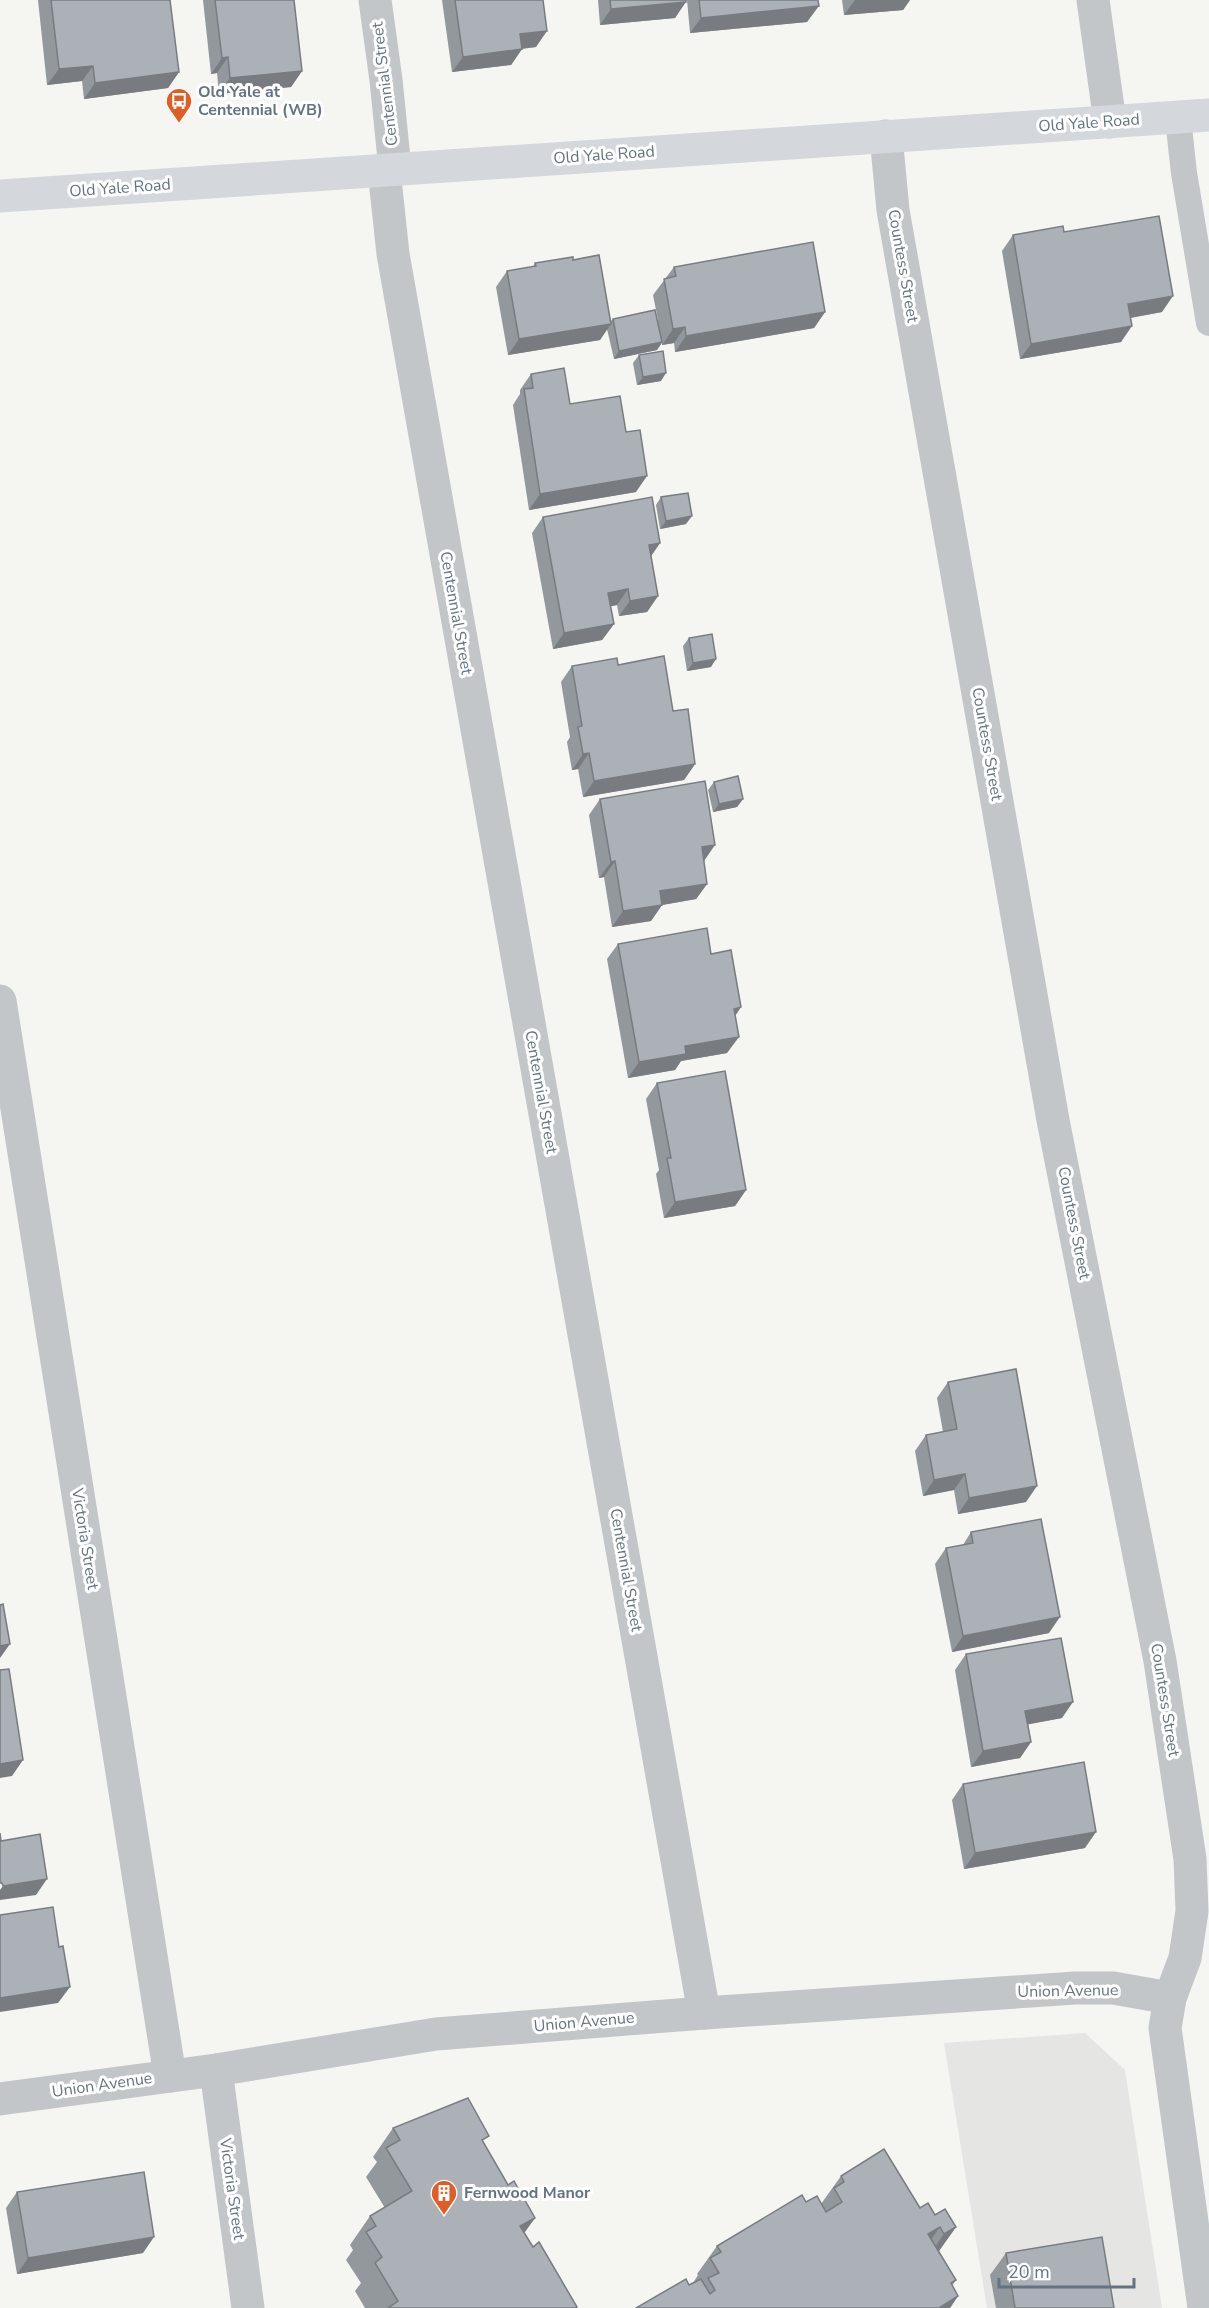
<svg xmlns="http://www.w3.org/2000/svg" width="1209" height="2308" font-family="'Nunito Sans',sans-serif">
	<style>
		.built { fill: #e5e6e4 }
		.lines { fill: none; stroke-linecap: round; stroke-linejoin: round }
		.lane { stroke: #c2c6c9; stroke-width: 26 }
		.street { stroke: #c2c6c9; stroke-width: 33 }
		.secondary { stroke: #d4d8dc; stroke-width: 33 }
		.wall { fill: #93989d }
		.shaded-wall { fill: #787c80 }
		.building { fill: #abb1b7; stroke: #787c80; stroke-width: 1.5 }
		.labels { text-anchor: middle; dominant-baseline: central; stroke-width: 6; stroke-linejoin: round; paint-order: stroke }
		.street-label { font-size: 16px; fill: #647382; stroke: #fff }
		.poi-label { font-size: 16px; font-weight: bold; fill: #647382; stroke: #fff; text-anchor: start }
	</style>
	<rect width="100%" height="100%" fill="#f5f5f1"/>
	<path class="built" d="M1085 2033 1125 2070 1162 2308H987L944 2043Z"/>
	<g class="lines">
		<path class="lane" d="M1178 118 1184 173 1209 323"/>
		<g class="street">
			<path d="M375 0 386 80 395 169"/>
			<path d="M1093 0 1110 122"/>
			<path d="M886 136 893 210 1053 1120 1160 1661 1190 1859 1192 1911 1185 1958 1170 1998 1165 2028 1204 2308"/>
			<path d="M384 170 393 254 704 2013"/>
			<path d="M0 1001 170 2076"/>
			<path d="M216 2070 248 2308"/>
			<path d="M0 2099 216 2070 436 2034 704 2013 1075 1988H1113L1170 1998"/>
		</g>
		<path class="secondary" d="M0 196 1209 115"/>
	</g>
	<g class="wall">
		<path d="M38 0H170L179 72 168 88 84 99 82 81 47 85Z"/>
		<path d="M203 0H294L302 71 291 87 219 94 217 73 211 74Z"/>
		<path d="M442 0H543L536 47 522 49 511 65 452 72Z"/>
		<path d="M598 0H686L675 18 600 25Z"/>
		<path d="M687 0H818L807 22 690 33Z"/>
		<path d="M842 0H910L903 10 844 15Z"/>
		<path d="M1064 232 1162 312 1131 318 1121 342 1020 359 1002 251 1013 235Z"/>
		<path d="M573 260 610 322 613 319 658 320 653 295 674 267 825 312 814 328 675 352 674 343 662 345V343L657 350 614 359 607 329 600 340 508 355 496 287 507 271 533 267 535 263Z"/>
		<path d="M639 355 661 381 637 385 633 363Z"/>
		<path d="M531 374 570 404 636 492 529 510 513 405 520 394V390Z"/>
		<path d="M661 497 686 524 660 529 656 505Z"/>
		<path d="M543 517 660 543 651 556 658 596 647 612 619 616 617 605 610 606 614 624 602 640 553 649 532 533Z"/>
		<path d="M689 638 711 667 687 671 683 646Z"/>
		<path d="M618 665 673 711 695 764 684 780 583 797 578 769 572 770 567 742 570 737 561 682 572 666Z"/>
		<path d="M714 782 743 799 737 807 713 812 708 790Z"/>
		<path d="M600 799 704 861 707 884 696 899 662 905 651 921 612 927 604 877 599 878 589 815Z"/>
		<path d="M618 944 711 954 741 1007 735 1016 727 1053 681 1061 675 1070 628 1078 607 959Z"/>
		<path d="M657 1083 746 1190 735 1206 664 1218 656 1174 659 1170 646 1099Z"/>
		<path d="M948 1382 1026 1502 958 1514 954 1490 923 1496 915 1451 926 1435 943 1432 937 1398Z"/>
		<path d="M971 1532 1049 1633 952 1652 935 1564 946 1548 963 1545Z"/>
		<path d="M966 1654 1062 1718 1028 1724 1031 1742 1020 1758 971 1767 955 1670Z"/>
		<path d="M963 1784 1085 1848 964 1869 952 1800Z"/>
		<path d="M393 2128 484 2143 508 2185 535 2218 524 2232 533 2247 576 2308H365L355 2291 361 2283 346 2260 353 2250 350 2245 370 2216 385 2208 366 2177 377 2162 373 2157Z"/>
		<path d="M841 2176 920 2208 935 2215 956 2227 939 2251 956 2280 952 2286 958 2296 950 2308H636L693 2283 698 2275 697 2274 717 2246 806 2202 821 2204Z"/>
		<path d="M17 2192 143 2253 17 2274 6 2208Z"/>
		<path d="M1006 2253 1114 2308H996L990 2275Z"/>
	</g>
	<g class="shaded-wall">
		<path d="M855 0H910L903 10 844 15Z"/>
		<path d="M686 2 675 18 600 25 611 9Z"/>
		<path d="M819 6 807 22 690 33 701 18Z"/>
		<path d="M547 31 536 47 509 50 520 34Z"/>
		<path d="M522 49 511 65 452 72 463 57Z"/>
		<path d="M228 57 217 73 211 74 222 58Z"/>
		<path d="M93 66 82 81 47 85 59 69Z"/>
		<path d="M302 71 291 87 219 94 230 78Z"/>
		<path d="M179 72 168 88 84 99 95 83Z"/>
		<path d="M1173 296 1162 312 1117 320 1128 304Z"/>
		<path d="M825 312 814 328 675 352 686 336Z"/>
		<path d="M611 324 600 340 508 355 519 339Z"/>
		<path d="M1132 326 1121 342 1020 359 1031 344Z"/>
		<path d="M685 327 674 343 662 345 673 329Z"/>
		<path d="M662 342 657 350 614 359 619 351Z"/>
		<path d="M666 373 661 381 637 385 643 377Z"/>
		<path d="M647 476 636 492 529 510 540 494Z"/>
		<path d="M692 516 686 524 660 529 666 521Z"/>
		<path d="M660 543 649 559V545Z"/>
		<path d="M628 589 617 605 597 609 608 593Z"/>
		<path d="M658 596 647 612 619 616 630 601Z"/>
		<path d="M614 624 602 640 553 649 564 633Z"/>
		<path d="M716 659 711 667 687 671 693 663Z"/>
		<path d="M589 753 578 769 572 770 583 754Z"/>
		<path d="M695 764 684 780 583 797 594 781Z"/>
		<path d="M743 799 737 807 713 812 719 804Z"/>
		<path d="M715 845 704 861 702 847Z"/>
		<path d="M615 861 604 877 599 878 611 862Z"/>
		<path d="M707 884 696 899 662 905 651 921 612 927 623 911 660 891Z"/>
		<path d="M741 1007 730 1023 734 1009Z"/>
		<path d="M739 1037 727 1053 681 1061 675 1070 628 1078 639 1062 685 1046Z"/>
		<path d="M746 1190 735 1206 664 1218 675 1202Z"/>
		<path d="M965 1474 954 1490 923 1496 934 1480Z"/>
		<path d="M1037 1486 1026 1502 958 1514 969 1498Z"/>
		<path d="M1060 1617 1049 1633 952 1652 963 1636Z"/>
		<path d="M10 1644 0 1658V1646Z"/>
		<path d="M1073 1702 1062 1718 1014 1727 1025 1711Z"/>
		<path d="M1031 1742 1020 1758 971 1767 983 1751Z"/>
		<path d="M23 1760 12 1776 0 1778V1764Z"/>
		<path d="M1096 1832 1085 1848 964 1869 975 1853Z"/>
		<path d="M47 1879 36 1895 0 1900V1890L3 1886Z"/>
		<path d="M70 1987 58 2003 0 2012V1998Z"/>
		<path d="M535 2218 515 2246 520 2226Z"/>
		<path d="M940 2227 920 2255 928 2234Z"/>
		<path d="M956 2227 936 2255 925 2262 944 2234Z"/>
		<path d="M154 2237 143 2253 17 2274 28 2258Z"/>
		<path d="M958 2296 950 2308H939Z"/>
	</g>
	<g class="building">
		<path d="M51 0H170L179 72 95 83 93 66 59 69Z"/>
		<path d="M215 0H294L302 71 230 78 228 57 222 58Z"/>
		<path d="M455 0H543L547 31 520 34 522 49 463 57Z"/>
		<path d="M610 0H686V2L611 9Z"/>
		<path d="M699 0H818L819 6 701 18Z"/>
		<path d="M1159 216 1173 296 1128 304 1132 326 1031 344 1013 235 1063 226 1064 232Z"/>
		<path d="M813 242 825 312 686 336 685 327 673 329 664 279 676 276 674 267Z"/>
		<path d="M599 255 611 324 519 339 507 271 536 266 535 263 573 257V260Z"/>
		<path d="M655 310 662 342 619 351 613 319Z"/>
		<path d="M663 351 666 373 643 377 639 355Z"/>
		<path d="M564 368 570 404 620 396 626 432 640 430 647 476 540 494 524 389 533 388 531 374Z"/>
		<path d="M688 493 692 516 666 521 661 497Z"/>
		<path d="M652 497 660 543 649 545 658 596 630 601 628 589 608 593 614 624 564 633 543 517Z"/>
		<path d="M712 634 716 659 693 663 689 638Z"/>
		<path d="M664 656 673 711 688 709 695 764 594 781 589 753 583 754 578 727 582 726 572 666 617 658 618 665Z"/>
		<path d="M738 776 743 799 719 804 714 782Z"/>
		<path d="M705 781 715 845 702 847 707 884 660 891 662 905 623 911 615 861 611 862 600 799Z"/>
		<path d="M707 928 711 954 731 950 741 1007 734 1009 739 1037 685 1046 686 1054 639 1062 618 944Z"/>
		<path d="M725 1071 746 1190 675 1202 667 1158H671L657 1083Z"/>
		<path d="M1016 1369 1037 1486 969 1498 965 1474 934 1480 926 1435 957 1429 948 1382Z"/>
		<path d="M1041 1519 1060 1617 963 1636 946 1548 973 1543 971 1532Z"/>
		<path d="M3 1604 10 1644 0 1646V1605Z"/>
		<path d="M1061 1638 1073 1702 1025 1711 1031 1742 983 1751 966 1654Z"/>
		<path d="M9 1669 23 1760 0 1764V1670Z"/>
		<path d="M1084 1762 1096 1832 975 1853 963 1784Z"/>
		<path d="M0 1833 1 1841 40 1834 47 1879 3 1886 2 1883H0Z"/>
		<path d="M53 1907 59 1947 63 1946 70 1987 0 1998V1915Z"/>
		<path d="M468 2098 489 2136 482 2140 508 2185 514 2181 535 2218 520 2226 533 2247 539 2242 577 2307 575 2308H388L398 2301 375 2263 382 2257 366 2232 376 2226 370 2216 412 2191 386 2148 400 2140 393 2128Z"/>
		<path d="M884 2149 920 2208 928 2203 935 2215 945 2209 956 2227 944 2234 940 2227 928 2234 956 2280 951 2283 958 2296 939 2308H636L686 2279 689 2285 701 2279 710 2294 715 2290 708 2278 719 2273 710 2258 721 2252 717 2246 802 2195 806 2202 817 2196 826 2212 842 2202 834 2188 844 2182 841 2176Z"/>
		<path d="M144 2172 154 2237 28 2258 17 2192Z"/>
		<path d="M1102 2237 1114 2308H1015L1006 2253Z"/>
	</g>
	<defs>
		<g id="bus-pin" transform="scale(1.35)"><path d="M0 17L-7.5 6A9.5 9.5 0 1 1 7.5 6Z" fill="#e05e26" stroke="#fff"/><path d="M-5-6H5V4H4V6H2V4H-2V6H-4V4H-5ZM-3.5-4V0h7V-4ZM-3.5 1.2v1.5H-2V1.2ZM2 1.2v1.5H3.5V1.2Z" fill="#fff"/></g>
		<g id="building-pin" transform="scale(1.35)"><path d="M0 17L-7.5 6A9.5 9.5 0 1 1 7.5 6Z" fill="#e05e26" stroke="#fff"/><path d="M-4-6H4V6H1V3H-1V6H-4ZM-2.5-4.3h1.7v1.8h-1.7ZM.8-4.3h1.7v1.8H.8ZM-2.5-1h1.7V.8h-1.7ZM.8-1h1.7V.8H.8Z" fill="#fff"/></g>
	</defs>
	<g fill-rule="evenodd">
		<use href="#bus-pin" x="179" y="101"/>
		<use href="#building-pin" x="444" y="2193"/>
	</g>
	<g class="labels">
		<g class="street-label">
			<text transform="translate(385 84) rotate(-97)">Centennial Street</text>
			<text transform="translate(1089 123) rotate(-4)">Old Yale Road</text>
			<text transform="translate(604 155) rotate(-4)">Old Yale Road</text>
			<text transform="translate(120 188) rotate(-4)">Old Yale Road</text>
			<text transform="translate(903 266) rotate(80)">Countess Street</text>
			<text transform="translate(456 613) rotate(80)">Centennial Street</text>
			<text transform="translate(987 744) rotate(80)">Countess Street</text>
			<text transform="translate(541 1092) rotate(80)">Centennial Street</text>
			<text transform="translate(1074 1223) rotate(79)">Countess Street</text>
			<text transform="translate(85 1539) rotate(81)">Victoria Street</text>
			<text transform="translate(626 1570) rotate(80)">Centennial Street</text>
			<text transform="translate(1165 1700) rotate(81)">Countess Street</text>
			<text transform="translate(1068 1991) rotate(-1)">Union Avenue</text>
			<text transform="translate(584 2022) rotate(-5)">Union Avenue</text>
			<text transform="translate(102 2085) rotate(-8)">Union Avenue</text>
			<text transform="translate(232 2189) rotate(82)">Victoria Street</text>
		</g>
		<g class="poi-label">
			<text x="198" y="92">Old Yale at<tspan x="198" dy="18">Centennial (WB)</tspan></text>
			<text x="464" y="2193">Fernwood Manor</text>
		</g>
	</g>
	<path d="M999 2278v9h135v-9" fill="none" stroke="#647382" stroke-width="3"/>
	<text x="1008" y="2278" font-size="18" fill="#647382" stroke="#ffffff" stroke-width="4.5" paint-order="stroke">20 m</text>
</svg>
